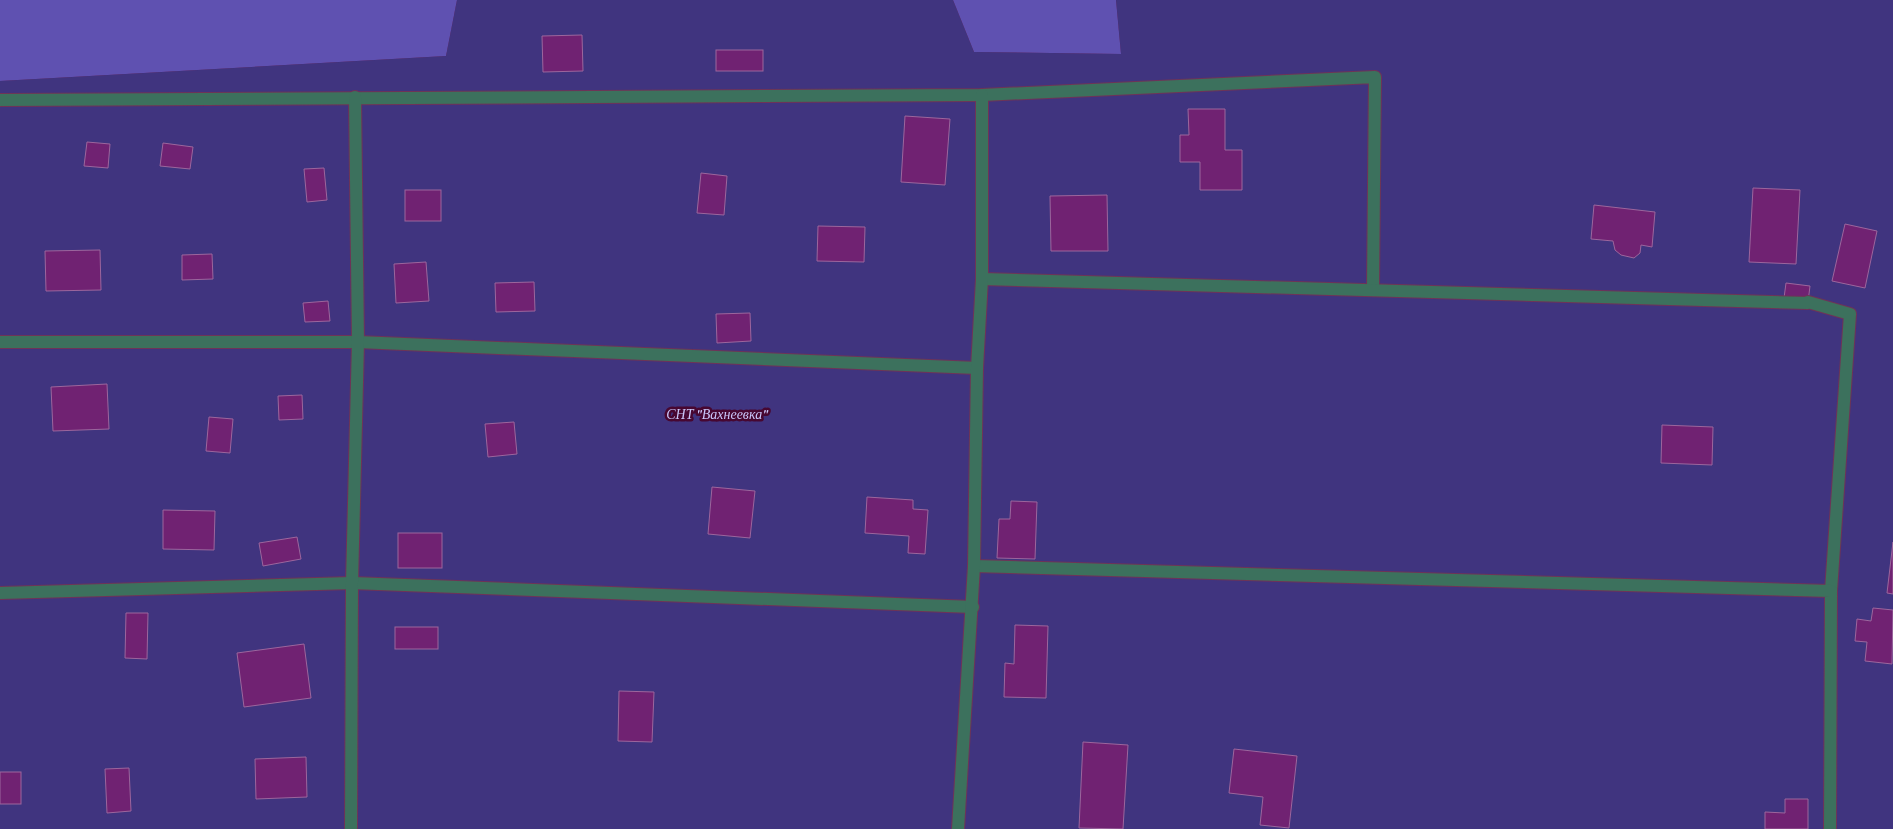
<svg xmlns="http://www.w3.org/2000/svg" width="1893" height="829" font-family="'Crimson Pro',serif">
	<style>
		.green { fill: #40347f }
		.forest { fill: #5f51b1 }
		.building { fill: #702272; stroke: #9c669d }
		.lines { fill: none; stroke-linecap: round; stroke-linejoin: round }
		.lane-casing { stroke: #6e3457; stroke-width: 14 }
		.lane { stroke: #3c715d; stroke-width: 12 }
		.labels { text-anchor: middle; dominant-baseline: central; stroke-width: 5; stroke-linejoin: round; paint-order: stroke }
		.park-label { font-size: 14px; font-style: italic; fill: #c9c7fa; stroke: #470731 }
	</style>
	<rect width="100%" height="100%" fill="#53143b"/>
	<path class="green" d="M457 0H953L974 52 1121 54 1116 0H1893V829H0V81L446 56Z"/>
	<g class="forest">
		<path d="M0 0H457L446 56 0 81Z"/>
		<path d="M953 0H1116L1121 54 974 52Z"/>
	</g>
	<g class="building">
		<path d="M582 35 583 71 543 72 542 36Z"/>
		<rect x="716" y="50" width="47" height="21"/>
		<path d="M1188 109H1225V150H1242V190H1200V162H1180V135H1189Z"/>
		<path d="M905 116 950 119 945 185 901 182Z"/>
		<path d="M87 142 110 144 108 168 84 166Z"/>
		<path d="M163 143 193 147 190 169 160 166Z"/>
		<path d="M324 168 327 200 307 202 304 169Z"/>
		<path d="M701 173 727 176 724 215 697 213Z"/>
		<path d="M1753 188 1800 190 1796 264 1749 262Z"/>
		<rect x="405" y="190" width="36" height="31"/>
		<path d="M1107 195 1108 251H1051L1050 196Z"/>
		<path d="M1594 205 1655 212 1652 247 1641 245 1640 253 1634 258 1621 255 1615 250 1613 241 1591 239Z"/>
		<path d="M1845 224 1877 231 1865 288 1832 281Z"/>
		<path d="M818 226 865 227 864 262 817 261Z"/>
		<path d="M100 250 101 290 46 291 45 251Z"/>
		<path d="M212 254 213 279 182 280V255Z"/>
		<path d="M426 262 429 301 396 303 394 264Z"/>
		<path d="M534 282 535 311 496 312 495 283Z"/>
		<path d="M1786 283 1810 286 1808 302 1784 298Z"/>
		<path d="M328 301 330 321 305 322 303 303Z"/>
		<path d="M750 313 751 341 717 343 716 314Z"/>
		<path d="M107 384 109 429 53 431 51 387Z"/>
		<path d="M302 395 303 419 279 420 278 396Z"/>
		<path d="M209 417 233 419 230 453 206 451Z"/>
		<path d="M514 422 517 454 488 457 485 424Z"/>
		<path d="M1662 425 1713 427 1712 465 1661 463Z"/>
		<path d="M712 487 755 491 750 538 708 534Z"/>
		<path d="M867 497 913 500V509L928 510 925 554 908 553 909 536 865 533Z"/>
		<path d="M1011 501 1037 502 1035 559 997 558 999 519H1010Z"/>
		<path d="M163 510 215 511 214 550 163 549Z"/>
		<rect x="398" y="533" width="44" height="35"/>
		<path d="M297 537 301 559 263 566 259 543Z"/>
		<path d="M1893 542V594L1887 593Z"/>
		<path d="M1873 608 1893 610 1892 664 1865 661 1867 642 1855 641 1857 619 1871 621Z"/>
		<path d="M126 613H148L147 659 125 658Z"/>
		<path d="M1015 625 1048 626 1046 698 1004 697 1005 663 1014 664Z"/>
		<rect x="395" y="627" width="43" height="22"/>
		<path d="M304 644 311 698 244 707 237 653Z"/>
		<path d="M619 691 654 692 652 742 618 741Z"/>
		<path d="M1083 742 1128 745 1123 829 1079 828Z"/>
		<path d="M1234 749 1297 756 1289 828 1260 825 1263 797 1229 793Z"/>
		<path d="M306 757 307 797 256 799 255 759Z"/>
		<path d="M129 768 131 811 107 813 105 769Z"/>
		<rect x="0" y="772" width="21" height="32"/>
		<path d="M1785 799H1808V829H1765V812L1785 813Z"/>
	</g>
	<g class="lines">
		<g class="lane-casing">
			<g id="lane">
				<path d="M0 100 982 95 1375 77 1373 290"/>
				<path d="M982 279 1808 303V302L1850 314 1831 591"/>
				<path d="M0 342H358L977 368"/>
				<path d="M974 566 1831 591 1830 829"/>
				<path d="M0 593 352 583 973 607"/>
				<path d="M351 829 352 583 358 342 355 97"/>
				<path d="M958 829 974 566 977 368 982 279V95"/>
			</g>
		</g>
		<use href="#lane" class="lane"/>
	</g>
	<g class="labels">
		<g class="park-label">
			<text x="717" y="414">СНТ "Вахнеевка"</text>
		</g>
	</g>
</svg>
